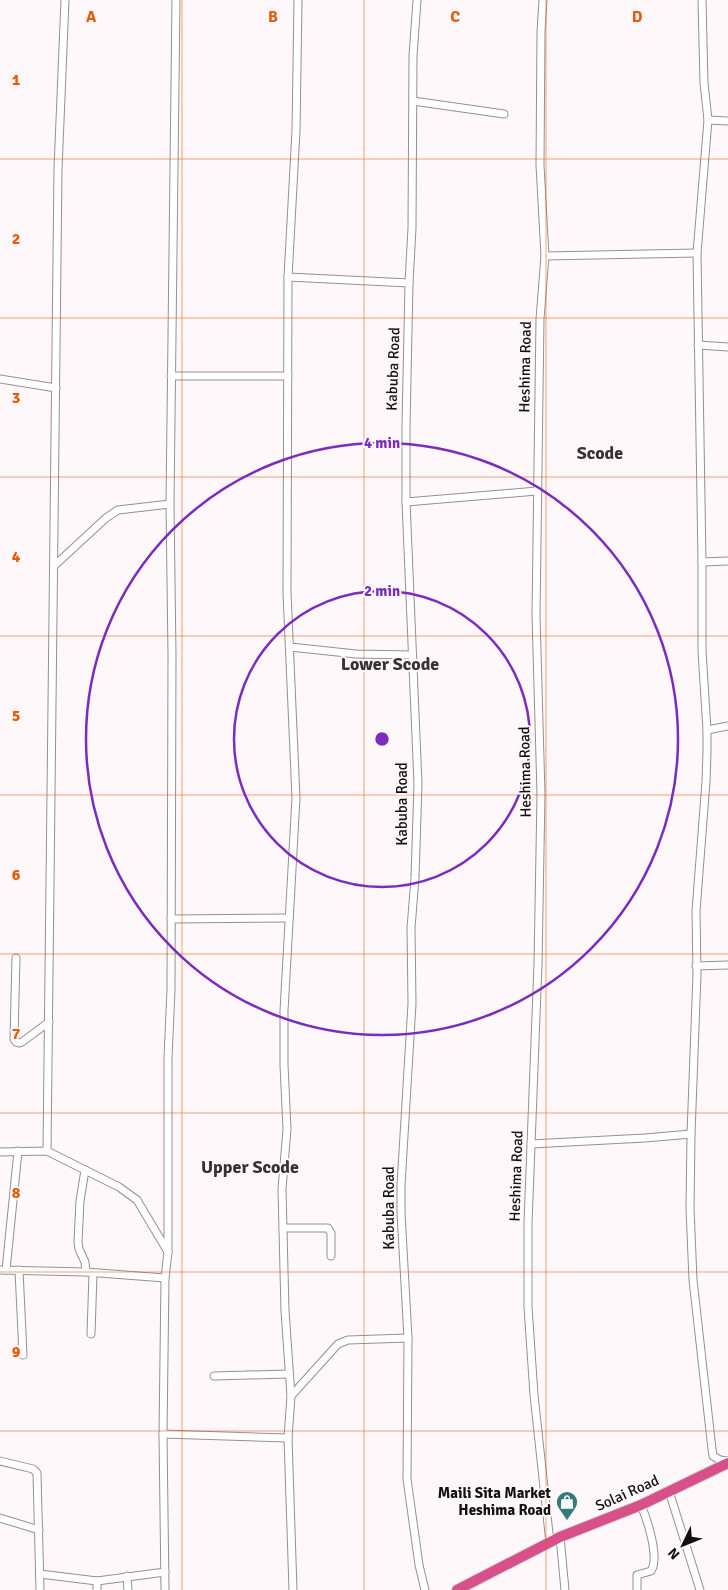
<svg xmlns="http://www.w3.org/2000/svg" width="728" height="1590" font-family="Signika,sans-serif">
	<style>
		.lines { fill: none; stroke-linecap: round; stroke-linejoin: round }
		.minor-casing { stroke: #978f92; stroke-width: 9 }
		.highway-casing { stroke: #d5d4d4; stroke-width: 12 }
		.minor { stroke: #fff; stroke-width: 7 }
		.highway { stroke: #d75089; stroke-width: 10 }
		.grid { fill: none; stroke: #e8590c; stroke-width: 1; stroke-opacity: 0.55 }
		.ring { fill: none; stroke: #7b2cbf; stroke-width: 2.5 }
		.labels { text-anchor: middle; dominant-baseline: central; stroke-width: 4; stroke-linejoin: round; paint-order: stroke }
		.street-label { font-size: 15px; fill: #131011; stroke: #fff8fa }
		.poi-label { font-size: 15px; font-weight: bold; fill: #131011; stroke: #fff8fa; text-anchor: end }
		.quarter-label { font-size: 18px; font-weight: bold; fill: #383234; stroke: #fff8fa }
		.grid-label { font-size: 16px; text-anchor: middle; font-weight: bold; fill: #e8590c; stroke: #fff8fa; stroke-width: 4; stroke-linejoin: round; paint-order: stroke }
		.centre { fill: #7b2cbf; stroke: #fff8fa; stroke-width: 2.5 }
		.ring-label { font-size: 15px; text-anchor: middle; font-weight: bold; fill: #7b2cbf; stroke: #fff8fa; stroke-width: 4; stroke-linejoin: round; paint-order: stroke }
	</style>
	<rect width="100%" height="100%" fill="#fff8fa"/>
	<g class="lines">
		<g class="minor-casing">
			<g id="minor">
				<path d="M417 0 413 56 412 228 409 283 406 425V502L418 784 415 878 411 928 412 1004 401 1185V1213L408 1338 407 1479 419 1565 425 1590"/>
				<path d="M543 0 541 32 540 165 545 256 540 319 536 615 541 794 538 964 528 1223V1307L534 1395 550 1543"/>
				<path d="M702 0 704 83 708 120 697 253 702 562V651L707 730V752L706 782 696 911 697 974 691 1134 690 1208 693 1280 712 1449 713 1456 720 1460 728 1461"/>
				<path d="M413 101 504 114"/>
				<path d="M708 120 728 121"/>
				<path d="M545 256 697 253"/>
				<path d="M288 277 409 283"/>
				<path d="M698 345 728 347"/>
				<path d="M171 376H288"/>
				<path d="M0 379 56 388"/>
				<path d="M406 502 537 491"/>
				<path d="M702 562 728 561"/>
				<path d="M54 566 106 518 118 510 170 504"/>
				<path d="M290 647 356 654 412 655"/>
				<path d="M707 730 728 726"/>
				<path d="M171 919 289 918"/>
				<path d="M16 958 14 1039 16 1042 19 1043 22 1042 49 1022"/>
				<path d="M696 966 728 965"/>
				<path d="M531 1144 645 1138 691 1134"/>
				<path d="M47 1151 58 169 65 0"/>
				<path d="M0 1152 47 1151 119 1187 137 1200 168 1252"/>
				<path d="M85 1170 80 1201 78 1242 79 1249 85 1262 86 1272"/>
				<path d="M283 1228H328L331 1233V1256"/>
				<path d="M0 1270 86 1272 165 1278"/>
				<path d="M6 1270 18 1151"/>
				<path d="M19 1270 23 1355"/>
				<path d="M91 1334 93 1274"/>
				<path d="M214 1376 288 1374"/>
				<path d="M291 1396 338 1344 348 1340 408 1338"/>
				<path d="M163 1434 288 1438"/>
				<path d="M0 1461 33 1469 37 1473 40 1590"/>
				<path d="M669 1491 700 1590"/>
				<path d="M0 1518 39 1530"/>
				<path d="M560 1537 565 1590"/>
				<path d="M40 1574 97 1581 165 1572"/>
				<path d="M127 1576 128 1590"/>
				<path d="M97 1590V1581"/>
				<path d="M165 1590 163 1434 165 1278 168 1252V1058L171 990 172 655 170 504 176 0"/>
				<path d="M293 1590 288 1438 291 1396 285 1311 282 1189 287 1129 284 1065V1011L296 798 287 593 288 277 296 131 298 0"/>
				<path d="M637 1590V1575L651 1571C660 1558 647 1519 641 1505"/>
			</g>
		</g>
		<g class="highway-casing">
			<path id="highway" d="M457 1590 560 1537 641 1505 728 1463"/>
		</g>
		<use href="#minor" class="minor"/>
		<use href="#highway" class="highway"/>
	</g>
	<path class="grid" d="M182 0V1590M364 0V1590M546 0V1590M0 159H728M0 318H728M0 477H728M0 636H728M0 795H728M0 954H728M0 1113H728M0 1272H728M0 1431H728"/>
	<g class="ring">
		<circle cx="382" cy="739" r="148"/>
		<circle cx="382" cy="739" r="296"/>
	</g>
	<defs>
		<g id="shop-pin" transform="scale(1.125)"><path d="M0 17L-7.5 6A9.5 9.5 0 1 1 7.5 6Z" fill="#337b78" stroke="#fff8fa"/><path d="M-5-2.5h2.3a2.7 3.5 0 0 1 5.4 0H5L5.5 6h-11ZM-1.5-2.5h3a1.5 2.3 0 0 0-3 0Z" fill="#fff"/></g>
	</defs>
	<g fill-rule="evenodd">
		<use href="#shop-pin" x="567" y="1502"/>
	</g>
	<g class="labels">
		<g class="street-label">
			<text transform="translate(525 367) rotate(-89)">Heshima Road</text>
			<text transform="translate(393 369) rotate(-88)">Kabuba Road</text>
			<text transform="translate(525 772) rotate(-91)">Heshima Road</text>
			<text transform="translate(402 804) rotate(-90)">Kabuba Road</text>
			<text transform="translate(516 1176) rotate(-88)">Heshima Road</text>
			<text transform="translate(389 1208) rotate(-90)">Kabuba Road</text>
			<text transform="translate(627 1493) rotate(-24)">Solai Road</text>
		</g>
		<g class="poi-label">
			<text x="551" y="1493">Maili Sita Market<tspan x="551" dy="17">Heshima Road</tspan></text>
		</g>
		<g class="quarter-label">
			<text x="600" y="453">Scode</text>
			<text x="390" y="664">Lower Scode</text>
			<text x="250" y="1167">Upper Scode</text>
		</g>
	</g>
	<g class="grid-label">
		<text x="91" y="22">A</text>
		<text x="273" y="22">B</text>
		<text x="455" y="22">C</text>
		<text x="637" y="22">D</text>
		<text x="16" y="85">1</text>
		<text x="16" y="244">2</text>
		<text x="16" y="403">3</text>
		<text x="16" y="562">4</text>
		<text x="16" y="721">5</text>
		<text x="16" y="880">6</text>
		<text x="16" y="1039">7</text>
		<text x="16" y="1198">8</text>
		<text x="16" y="1357">9</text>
	</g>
	<circle cx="382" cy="739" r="8" class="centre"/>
	<g class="ring-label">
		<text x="382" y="448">4 min</text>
		<text x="382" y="596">2 min</text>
	</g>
	<g transform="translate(683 1545) rotate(227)" stroke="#fff8fa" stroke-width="4" paint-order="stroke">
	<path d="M0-4L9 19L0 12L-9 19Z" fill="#131011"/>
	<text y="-8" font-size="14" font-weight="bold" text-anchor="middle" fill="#131011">N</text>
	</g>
</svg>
